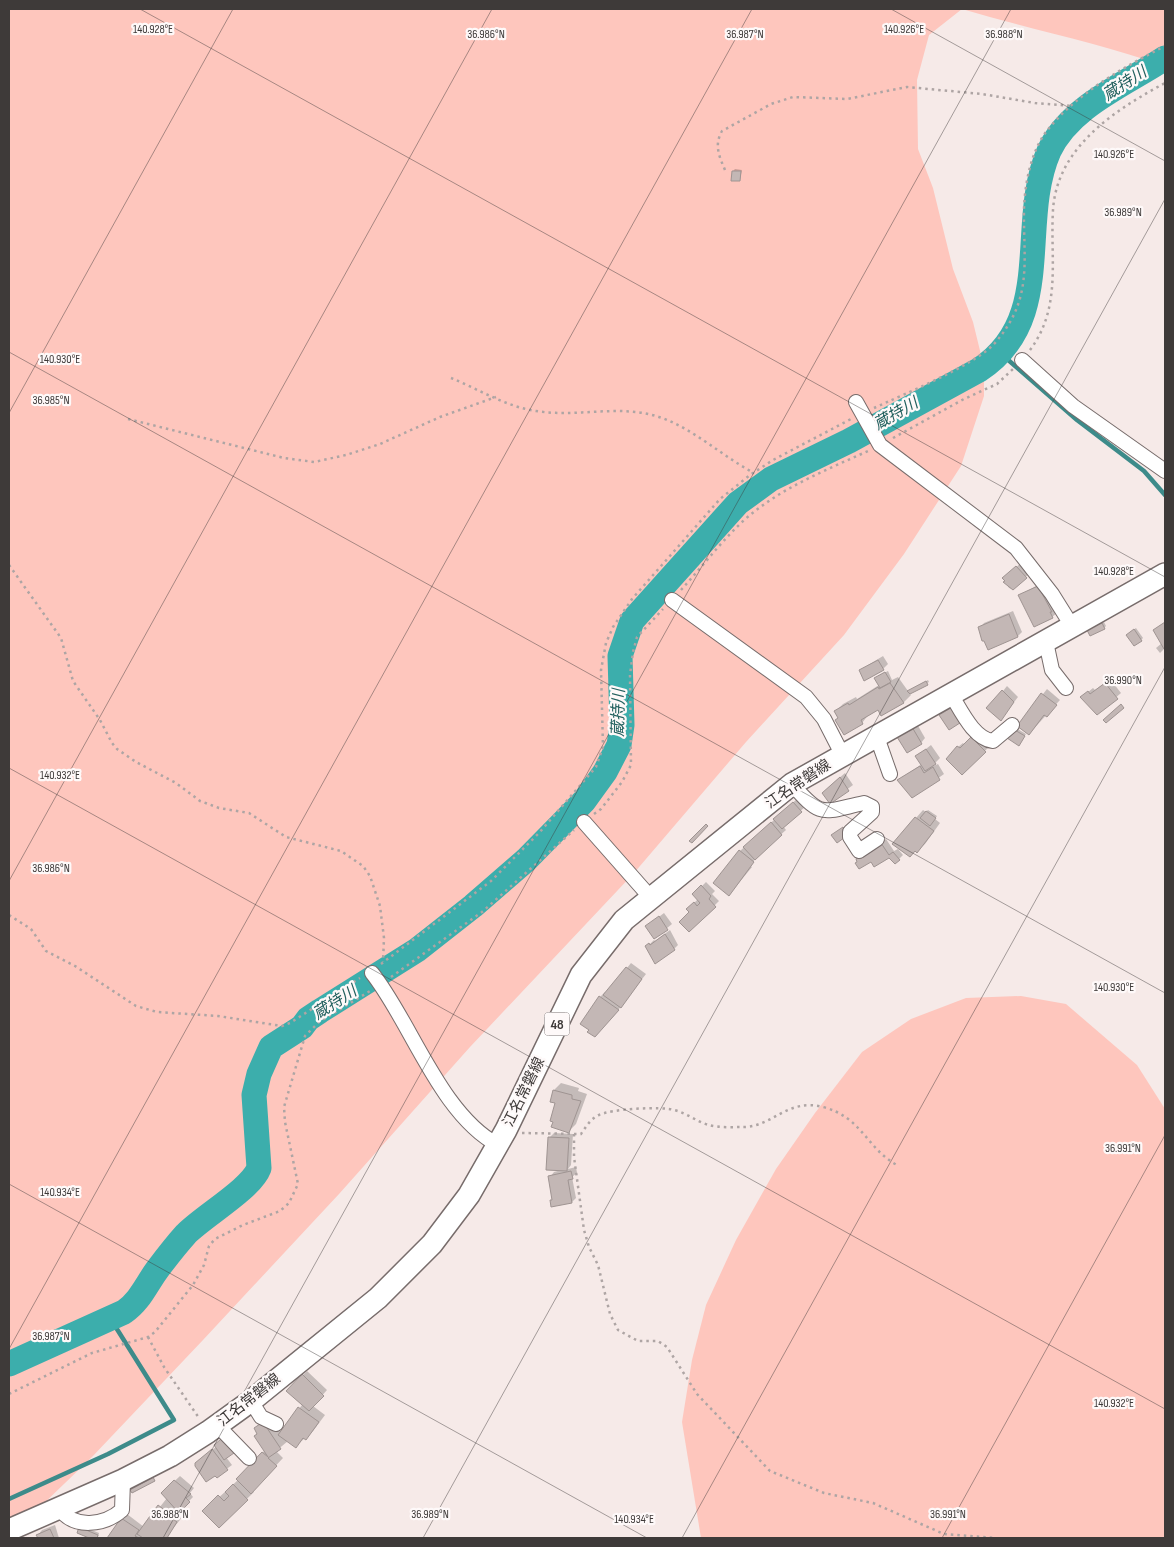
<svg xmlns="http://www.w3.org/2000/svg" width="1174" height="1547" font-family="'Sofia Sans Condensed','Noto Sans JP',sans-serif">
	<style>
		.green { fill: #fec6bd }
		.shadow { fill: #0003 }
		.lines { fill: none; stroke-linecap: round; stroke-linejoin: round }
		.stream { stroke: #3d8b8a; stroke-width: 4.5 }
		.river { stroke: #3caeac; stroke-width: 25 }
		.building { fill: #c3b7b5; stroke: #9f9492 }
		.minor-casing { stroke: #776c6b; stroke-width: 16 }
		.primary-casing { stroke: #776c6b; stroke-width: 24 }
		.path { stroke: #aea5a4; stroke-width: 2.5; stroke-dasharray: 2.5 4; stroke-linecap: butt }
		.minor { stroke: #fff; stroke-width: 14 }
		.primary { stroke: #fff; stroke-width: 21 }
		.ticks { fill: none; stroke: #3e3a39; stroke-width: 1; stroke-opacity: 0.45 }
		.labels { text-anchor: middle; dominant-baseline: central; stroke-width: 4.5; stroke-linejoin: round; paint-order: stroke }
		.shield { fill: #fef9f9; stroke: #787373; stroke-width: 1 }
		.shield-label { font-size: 14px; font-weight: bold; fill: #3e3a39 }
		.street-label { font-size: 15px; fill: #3e3a39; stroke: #fef9f9 }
		.water-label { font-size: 16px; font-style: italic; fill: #23615f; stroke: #fef9f9 }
		.ticks-label { font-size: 12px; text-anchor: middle; fill: #3e3a39; stroke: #fef9f9; stroke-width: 4.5; stroke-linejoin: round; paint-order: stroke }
	</style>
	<rect width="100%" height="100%" fill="#f6eae8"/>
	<g class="green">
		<path d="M9 9H1165V66C1099 43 1029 29 962 9L929 35 917 80 918 149 933 188 953 269 973 322 984 367V396L961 466 904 554 844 635 746 742 634 873 470 1047 339 1194 203 1340 92 1457 9 1537Z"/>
		<path d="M1021 996 1066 1004 1137 1065 1165 1109V1538H701L682 1422 692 1360 706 1305 736 1240 776 1169 815 1113 862 1052 911 1019 966 998Z"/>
	</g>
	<g class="shadow">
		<path d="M735 169 742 170 740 180 733 171Z"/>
		<path d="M1021 563 1030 573 1012 589 1009 588 1005 582 1008 574Z"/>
		<path d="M1043 582 1057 613 1052 617 1020 595Z"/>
		<path d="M1013 611 1022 632 1018 636 989 648 980 628 984 623Z"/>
		<path d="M1104 622 1106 626 1104 628 1090 629Z"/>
		<path d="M1165 622V648L1160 653 1156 648 1162 643 1154 630Z"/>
		<path d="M1136 628 1143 638 1141 640 1129 633Z"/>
		<path d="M883 656 888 664 883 669 860 670Z"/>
		<path d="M888 671 892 680 898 677 908 691 928 680 929 682 909 693 911 695 904 702 882 714 879 708 869 714 862 723 839 718 836 711 843 704 856 697 857 699 879 685 878 676Z"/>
		<path d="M1110 679 1121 693 1097 714 1087 693 1093 688 1095 690Z"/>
		<path d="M1007 686 1018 697 1001 719 1003 691Z"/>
		<path d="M1047 689 1060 700 1029 734 1018 726Z"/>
		<path d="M917 724 925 738 921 743 899 737Z"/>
		<path d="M1016 728 1026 734 1021 742 1008 738Z"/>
		<path d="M976 733 989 747 962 773 958 747 963 743 965 745Z"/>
		<path d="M931 745 940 758 931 767 938 764 944 774 912 797 898 780 922 764 917 756Z"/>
		<path d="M845 773 853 785 830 802 831 785Z"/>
		<path d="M798 798 805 807 783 826 786 830 759 854 750 866 752 867 729 895 740 851Z"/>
		<path d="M923 810 926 812 928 810 937 816 935 819 940 823 925 844 917 851 894 843Z"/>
		<path d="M886 839 894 851 898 849 903 855 899 859 889 857 871 861 862 854Z"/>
		<path d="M706 882 715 891 712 894 719 901 689 931 691 912 688 909 698 899 694 894Z"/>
		<path d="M664 913 672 924 655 938 647 926Z"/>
		<path d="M670 930 678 945 674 949 646 948 654 940 655 941Z"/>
		<path d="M631 963 646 974 612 1018 600 997 605 992 606 994Z"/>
		<path d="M561 1083 579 1088 578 1091 587 1094 576 1124 569 1131 557 1102 554 1090Z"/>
		<path d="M554 1133 573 1134 571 1165 568 1169 576 1167 577 1173 572 1177 576 1198 572 1202 554 1199 550 1177 554 1172 561 1170 549 1138Z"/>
		<path d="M307 1371 327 1390 313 1406 325 1415 313 1431 296 1446 288 1441 276 1451 283 1458 253 1490 254 1492 219 1526 204 1511 238 1480 265 1450 255 1436 271 1416 281 1432 302 1405 287 1391Z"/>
		<path d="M226 1435 238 1447 226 1457 232 1465 217 1476 201 1458 216 1447 215 1445Z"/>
		<path d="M180 1476 194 1488 190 1493 193 1497 179 1511 184 1515 165 1538H109L127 1514 144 1527 167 1498 162 1493Z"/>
		<path d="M55 1525 59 1538H39L38 1535 42 1530Z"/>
		<path d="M82 1526 99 1533 98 1538H93L78 1532Z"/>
	</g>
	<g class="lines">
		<g class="stream">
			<path d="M999 352 1077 420 1144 471 1165 495"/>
			<path d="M9 1499 108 1454 174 1420 110 1318"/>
		</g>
		<path class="river" d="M9 1364 124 1312C140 1301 146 1285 157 1270 166 1258 176 1245 186 1234 205 1215 251 1189 259 1168L254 1095 259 1074 271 1047 302 1027 308 1019 320 1011 417 950 473 906 526 860 584 801 605 772 619 745 622 725 620 656 632 621 738 503 771 479 849 441 979 370C1057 319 1017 224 1049 151 1070 106 1126 84 1165 58"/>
	</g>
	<g class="building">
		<path d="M732 171H741L740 181H731Z"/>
		<path d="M1016 566 1027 578 1013 590 1003 582 1005 581 1002 578Z"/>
		<path d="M1038 586 1052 612H1050L1053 618 1034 627 1018 595Z"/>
		<path d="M1009 614 1018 637 988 650 984 641H982L978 627Z"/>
		<path d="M1165 622V648L1164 649 1153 630Z"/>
		<path d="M1102 623 1105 629 1090 636 1087 630Z"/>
		<path d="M1134 629 1142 641 1134 646 1126 635Z"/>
		<path d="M878 660 884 670 864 681 859 670Z"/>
		<path d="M885 672 891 682 880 688 874 678Z"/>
		<path d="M926 681 928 685 910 694 907 691Z"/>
		<path d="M890 683 904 703 881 716 878 710 861 720 863 724 844 735 835 720 838 718 834 711 848 703 849 705 878 687 879 689Z"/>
		<path d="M1105 683 1118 699 1097 715 1080 697 1088 691 1090 694Z"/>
		<path d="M1002 690 1014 702 1001 721 986 708Z"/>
		<path d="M1041 693 1057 705 1047 717 1044 715 1029 735 1017 726Z"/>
		<path d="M1121 704 1124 708 1106 723 1103 720Z"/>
		<path d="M954 706 963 721 949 730 939 715Z"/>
		<path d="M912 727 922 744 907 753 897 737Z"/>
		<path d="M1013 729 1025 736 1019 746 1007 738Z"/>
		<path d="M971 737 986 752 962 775 946 759 957 746 960 748Z"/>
		<path d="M926 749 936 764 925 771 915 756Z"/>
		<path d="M920 766 924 773 933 767 940 780 912 798 897 780Z"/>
		<path d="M840 777 849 791 830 804 822 793Z"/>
		<path d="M793 802 802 812 782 829 773 819Z"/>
		<path d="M926 811 936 818 930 826 920 818Z"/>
		<path d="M915 817 934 831 917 853 915 851 910 857 892 844Z"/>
		<path d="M771 822 782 835 755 860 743 847Z"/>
		<path d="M706 824 708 826 692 843 689 841Z"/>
		<path d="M843 827 848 835 837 843 831 835Z"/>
		<path d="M881 843 889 855 893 852 900 860 895 864 889 858 874 867 871 862 859 869 855 863 857 862 856 859Z"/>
		<path d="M739 850 754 862 729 896 713 883Z"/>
		<path d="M701 885 711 896 709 899 716 907 689 932 679 922 689 912 686 909 694 902 697 906 700 903 692 894Z"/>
		<path d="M659 916 668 930 654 939 645 926Z"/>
		<path d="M665 934 675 950 655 964 645 946 649 943 650 945Z"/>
		<path d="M626 967 642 979 621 1008 603 995Z"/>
		<path d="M599 996 619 1010 595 1037 587 1032 589 1030 580 1024Z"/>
		<path d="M553 1090 572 1095V1099L581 1101 569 1133 551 1127 553 1122 550 1121 555 1103 550 1102Z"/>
		<path d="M548 1137 569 1138 567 1171 546 1170Z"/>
		<path d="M571 1171 573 1179 568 1180 572 1203 551 1207 550 1200H552L548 1176Z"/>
		<path d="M302 1374 324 1396 309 1411 286 1391Z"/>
		<path d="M298 1407 319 1422 306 1440 303 1438 296 1448 278 1435Z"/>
		<path d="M263 1422 281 1449 268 1458 277 1466 251 1494 236 1479 262 1452 268 1457 254 1436 257 1434 254 1428Z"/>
		<path d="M221 1439 224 1442 225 1441 234 1453 224 1460 214 1445Z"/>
		<path d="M212 1449 228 1470 217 1478 215 1476 206 1482 195 1466V1463Z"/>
		<path d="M153 1477 155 1481 132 1493 130 1490Z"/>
		<path d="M174 1480 191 1494 186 1498 190 1502 179 1513 161 1493Z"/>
		<path d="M233 1484 248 1500 219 1528 202 1511 218 1495 224 1501 229 1496 225 1492Z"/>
		<path d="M158 1505 174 1517 173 1519 177 1522 167 1538H143L137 1534Z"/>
		<path d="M121 1518 139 1530 135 1536 139 1538H107Z"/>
		<path d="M79 1527 98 1535 97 1538H89L77 1533Z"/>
		<path d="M50 1529 54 1538H38L36 1535Z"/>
	</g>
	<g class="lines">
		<g class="minor-casing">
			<g id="minor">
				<path d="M1022 360 1073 406 1165 471"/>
				<path d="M856 402 880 445 1016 548 1052 594 1072 626"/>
				<path d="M672 600 806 697 824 719 842 754"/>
				<path d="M1046 642 1052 670 1066 688"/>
				<path d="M950 693C960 708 973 739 993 741L1012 725"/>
				<path d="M877 737 890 774"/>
				<path d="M792 784C822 819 822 812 864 803L872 807V812L850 832V837L859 851 877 839"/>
				<path d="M584 822 651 898"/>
				<path d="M372 973C411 1022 440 1114 498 1145"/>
				<path d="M251 1401 261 1417 276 1424"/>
				<path d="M217 1425 249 1458"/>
				<path d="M59 1508C74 1530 105 1525 122 1510L123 1480"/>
			</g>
		</g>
		<g class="primary-casing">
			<path id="primary" d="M9 1530 123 1480 170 1456 208 1432 251 1401 378 1298 432 1244 469 1195 506 1130 581 975 624 920 792 784 1165 574"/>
		</g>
		<g class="path">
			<path d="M725 170C719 156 714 145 722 131L771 104 793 97 847 99 907 87 982 94 1035 103 1072 106"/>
			<path d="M1030 350C1062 307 1050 259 1053 210 1057 147 1115 110 1165 83"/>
			<path d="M451 378C478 389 507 407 536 411 578 418 621 403 662 418 695 430 722 456 754 473"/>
			<path d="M874 408C904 394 973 366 994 344 1034 299 1023 261 1024 208 1025 183 1031 152 1046 132 1075 94 1124 67 1165 46"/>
			<path d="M128 419 284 458 314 462 346 455 380 444 440 417 496 397"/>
			<path d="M893 438 964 399 997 384 1013 369"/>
			<path d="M9 565 61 638 73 681 100 720 112 743 117 749 136 762 176 783 200 801 219 808 249 813 286 837 341 851 363 866 370 876 380 906 384 938 383 962"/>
			<path d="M681 590C701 568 720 543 742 522 778 489 824 471 868 451"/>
			<path d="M594 814 601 809 622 782 631 765 630 675 633 652 637 637 663 609"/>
			<path d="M9 915 31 929 46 951 75 966 136 1006 157 1012 218 1016 282 1026 290 1023 360 978"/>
			<path d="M381 964 491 881 539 833 596 767 603 747 601 670 606 643 613 627 632 599 720 499 750 475 773 460 851 419"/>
			<path d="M391 977 482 912 574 830"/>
			<path d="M522 1133 581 1134C586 1127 590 1119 599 1115 611 1109 661 1106 674 1110 687 1113 697 1122 709 1125 719 1128 733 1127 744 1127 774 1126 787 1098 823 1107 862 1117 867 1149 897 1165"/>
			<path d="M574 1134V1157L584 1230 589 1247 598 1265 610 1314 618 1330 638 1341H658L667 1347 697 1394 770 1471 824 1493 873 1503 944 1534 995 1538"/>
			<path d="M148 1337 164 1367 199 1418"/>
			<path d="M9 1394 92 1353 148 1337 155 1332 193 1285 204 1265 209 1246 215 1239 243 1225 280 1211 289 1203 298 1184 285 1122 284 1107 305 1036 319 1022 370 991"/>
		</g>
		<use href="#minor" class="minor"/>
		<use href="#primary" class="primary"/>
	</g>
	<path class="ticks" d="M140 9 1165 577M891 9 1165 161M9 352 1165 993M9 413 233 9M9 768 1165 1409M9 881 492 9M9 1184 647 1538M9 1349 752 9M163 1538 1011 9M423 1538 1165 199M682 1538 1165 667M942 1538 1165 1135"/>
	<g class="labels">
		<rect class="shield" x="544.5" y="1012.5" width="25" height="23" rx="4"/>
		<g class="shield-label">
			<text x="557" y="1024">48</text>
		</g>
		<g class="street-label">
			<text transform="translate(798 784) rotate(-34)">江名常磐線</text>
			<text transform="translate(524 1092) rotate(-64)">江名常磐線</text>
			<text transform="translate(249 1400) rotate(-38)">江名常磐線</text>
		</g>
		<g class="water-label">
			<text transform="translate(1125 84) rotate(-33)">蔵持川</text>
			<text transform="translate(896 414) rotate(-30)">蔵持川</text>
			<text transform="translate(619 713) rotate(-89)">蔵持川</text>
			<text transform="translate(335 1003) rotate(-33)">蔵持川</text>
		</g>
	</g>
	<g class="ticks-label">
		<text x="153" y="33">140.928°E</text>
		<text x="904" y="33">140.926°E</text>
		<text x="486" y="38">36.986°N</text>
		<text x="745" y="38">36.987°N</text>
		<text x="1004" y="38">36.988°N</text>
		<text x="1114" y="158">140.926°E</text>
		<text x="1123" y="216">36.989°N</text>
		<text x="60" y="363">140.930°E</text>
		<text x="51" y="404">36.985°N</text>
		<text x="1114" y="575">140.928°E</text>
		<text x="1123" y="684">36.990°N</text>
		<text x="60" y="779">140.932°E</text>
		<text x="51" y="872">36.986°N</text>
		<text x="1114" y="991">140.930°E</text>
		<text x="1123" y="1152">36.991°N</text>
		<text x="60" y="1196">140.934°E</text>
		<text x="51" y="1340">36.987°N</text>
		<text x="1114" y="1407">140.932°E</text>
		<text x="170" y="1518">36.988°N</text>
		<text x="430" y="1518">36.989°N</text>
		<text x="948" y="1518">36.991°N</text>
		<text x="634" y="1523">140.934°E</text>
	</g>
	<rect width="1174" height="1547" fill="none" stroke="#3e3a39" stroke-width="20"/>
</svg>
